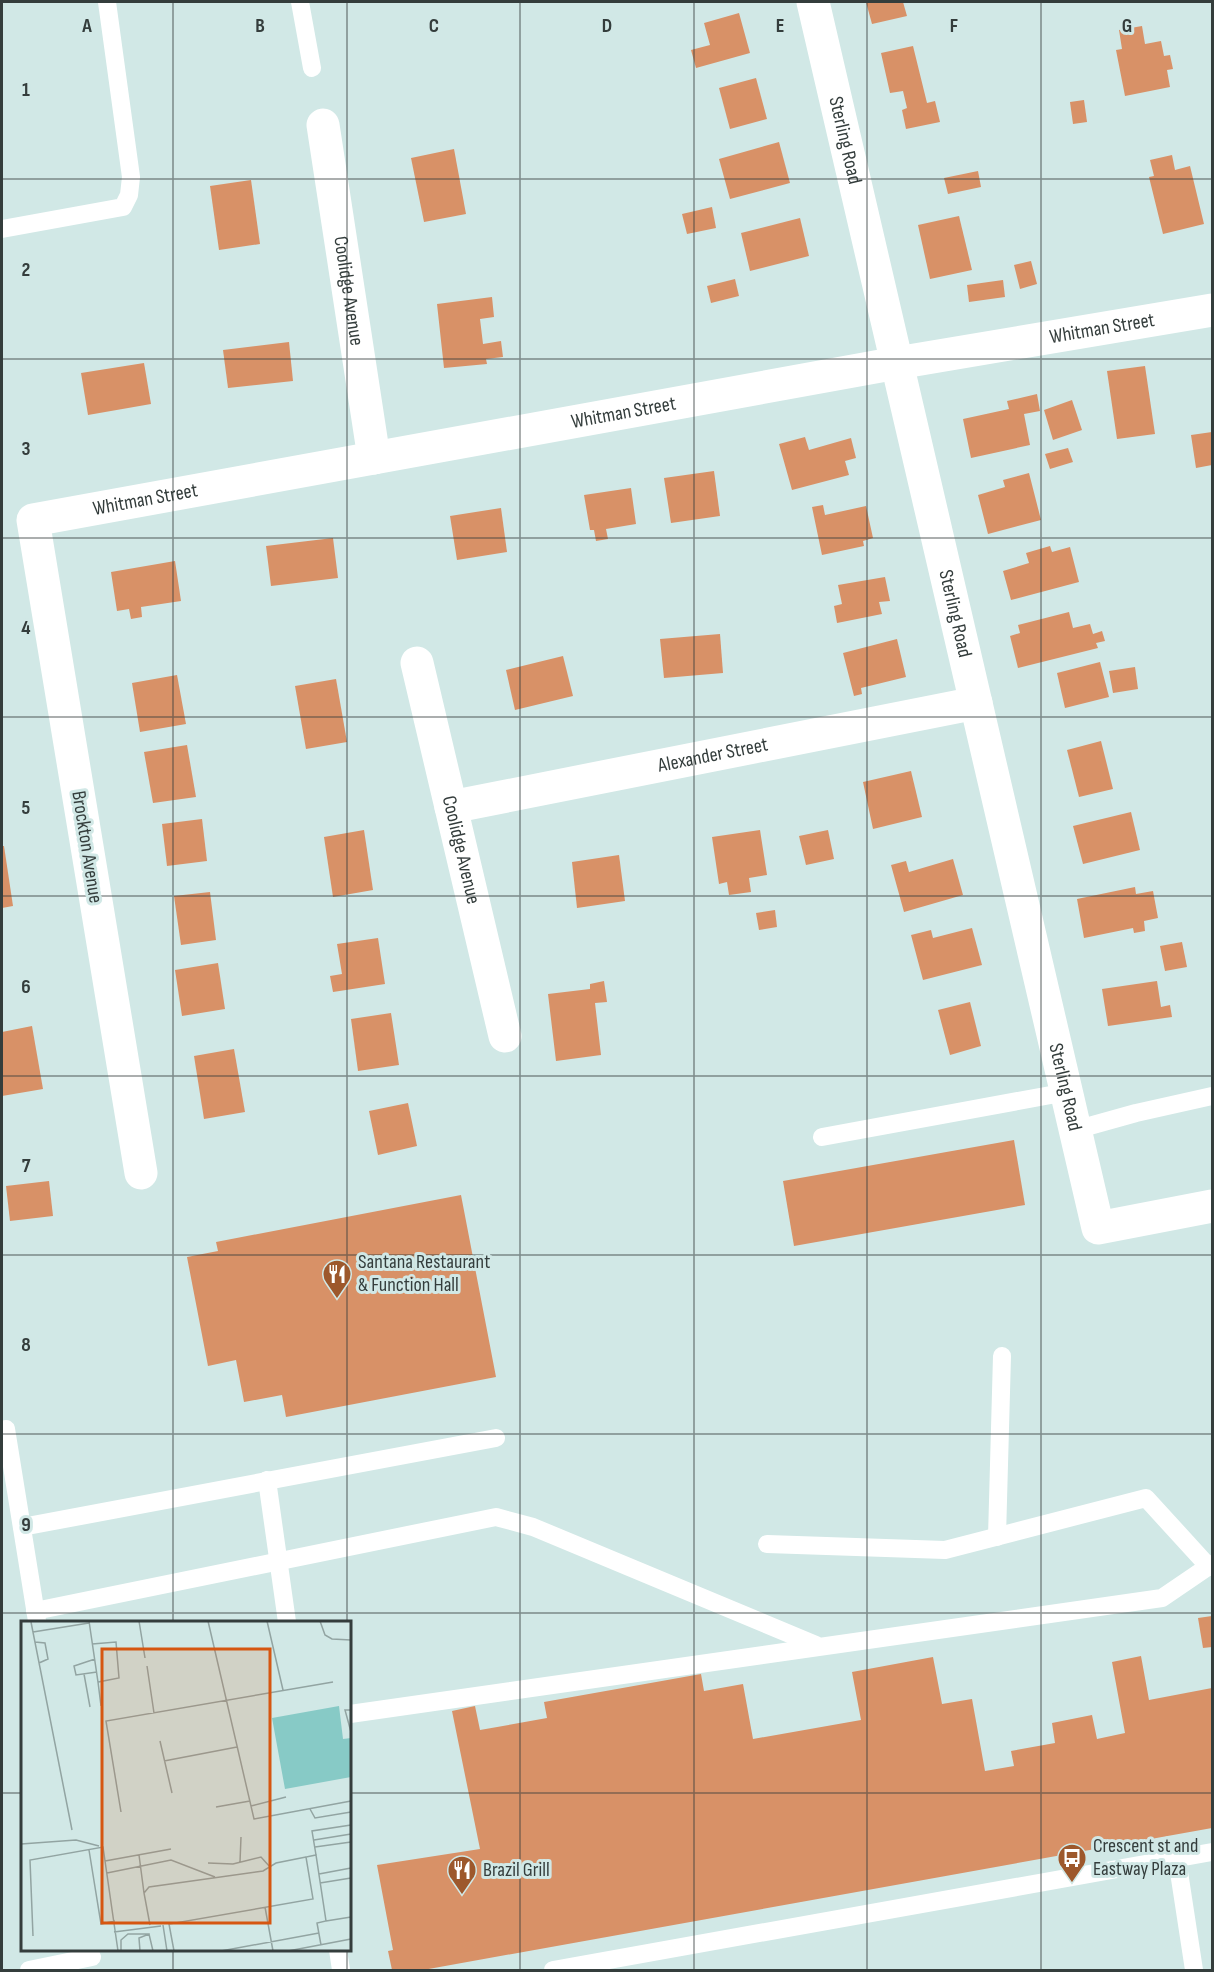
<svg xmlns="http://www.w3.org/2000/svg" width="1214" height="1972" font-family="'Sofia Sans Condensed',sans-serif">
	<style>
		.building { fill: #d89167 }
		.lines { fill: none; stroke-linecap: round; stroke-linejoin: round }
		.lane { stroke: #fff; stroke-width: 18 }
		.street { stroke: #fff; stroke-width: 33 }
		.grid { fill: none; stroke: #343d3c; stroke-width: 1.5; stroke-opacity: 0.55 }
		.labels { text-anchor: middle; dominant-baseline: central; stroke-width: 6; stroke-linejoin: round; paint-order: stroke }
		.street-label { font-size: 20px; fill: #343d3c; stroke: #d1e8e6 }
		.poi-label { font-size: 20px; fill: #343d3c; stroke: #d1e8e6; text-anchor: start }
		.inset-road { fill: none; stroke: #92a4a2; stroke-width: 1.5 }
		.view { fill: #d65611; fill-opacity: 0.15; stroke: #d65611; stroke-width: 3 }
		.inset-edge { fill: none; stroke: #343d3c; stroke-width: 3 }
		.grid-label { font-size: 20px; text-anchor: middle; font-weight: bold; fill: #343d3c; stroke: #d1e8e6; stroke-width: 6; stroke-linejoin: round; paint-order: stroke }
	</style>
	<rect width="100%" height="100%" fill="#d1e8e6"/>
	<g class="building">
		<path d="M866 2H903L907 16 872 24Z"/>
		<path d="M739 13 750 53 696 68 691 50 710 45 704 23Z"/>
		<path d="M1142 26 1145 44 1161 41 1164 56 1170 55 1173 69 1167 70 1170 87 1125 96 1116 50 1122 49 1119 30Z"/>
		<path d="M913 46 927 103 935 101 940 122 906 129 902 110 907 108 903 91 890 93 881 53Z"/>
		<path d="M756 78 767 119 730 129 719 88Z"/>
		<path d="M1084 100 1087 122 1073 124 1070 102Z"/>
		<path d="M779 142 790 183 730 199 719 159Z"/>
		<path d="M454 149 466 214 424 222 411 158Z"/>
		<path d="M1172 155 1175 170 1190 166 1204 224 1163 234 1149 177 1154 176 1150 160Z"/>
		<path d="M978 171 981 187 948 194 944 178Z"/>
		<path d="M251 180 260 244 219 250 210 186Z"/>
		<path d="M712 207 716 228 687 234 682 214Z"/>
		<path d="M959 216 972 270 930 279 918 225Z"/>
		<path d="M800 218 809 256 750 271 741 233Z"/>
		<path d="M1031 261 1037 284 1020 289 1014 265Z"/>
		<path d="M735 279 739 296 711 303 707 286Z"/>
		<path d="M1003 280 1005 297 969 302 967 285Z"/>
		<path d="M492 297 494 317 480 319 483 344 501 341 503 357 486 359 487 364 444 368 437 304Z"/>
		<path d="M289 342 293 381 228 388 223 350Z"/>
		<path d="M144 363 151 404 88 415 81 373Z"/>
		<path d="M1145 366 1155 434 1117 439 1107 371Z"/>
		<path d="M1037 394 1040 411 1024 414 1030 445 971 458 963 419 1009 409 1007 401Z"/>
		<path d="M1072 400 1082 430 1053 440 1044 410Z"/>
		<path d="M1212 432V465L1196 468 1191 435Z"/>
		<path d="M805 437 809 450 851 438 856 458 845 461 849 475 792 490 779 444Z"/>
		<path d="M1068 448 1073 462 1050 469 1045 454Z"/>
		<path d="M714 471 720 516 671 523 664 478Z"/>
		<path d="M1029 473 1041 520 988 534 978 495 1005 487 1003 480Z"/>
		<path d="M631 488 636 524 606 529 608 539 596 541 594 530H590L584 495Z"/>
		<path d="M823 505 825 515 866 506 873 538 863 541 864 546 822 555 812 507Z"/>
		<path d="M501 508 507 552 457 560 450 516Z"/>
		<path d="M333 538 338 578 271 586 266 546Z"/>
		<path d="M1050 546 1052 552 1070 547 1079 582 1011 600 1003 571 1029 563 1026 553Z"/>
		<path d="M175 561 181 601 141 607 142 617 131 619 129 609 117 611 111 572Z"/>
		<path d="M885 577 890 601 879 602 882 614 837 623 834 606 842 604 838 585Z"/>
		<path d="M1069 612 1073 628 1090 624 1093 634 1102 631 1105 641 1096 643 1098 648 1018 668 1010 636 1020 633 1018 625Z"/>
		<path d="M720 634 723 673 664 678 660 639Z"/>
		<path d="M897 639 906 677 861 688 862 694 854 696 843 653Z"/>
		<path d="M563 656 573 696 515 710 506 670Z"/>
		<path d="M1100 662 1109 697 1065 708 1057 673Z"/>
		<path d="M1135 667 1138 689 1113 693 1109 671Z"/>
		<path d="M177 675 186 724 140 732 132 683Z"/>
		<path d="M336 679 347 742 306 749 295 686Z"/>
		<path d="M1101 741 1113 789 1079 797 1067 750Z"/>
		<path d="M187 745 196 797 153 803 144 752Z"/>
		<path d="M911 771 922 817 873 829 863 782Z"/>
		<path d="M1131 812 1140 850 1083 864 1073 826Z"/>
		<path d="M202 819 207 861 167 866 162 824Z"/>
		<path d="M364 830 373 890 333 897 324 837Z"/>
		<path d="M760 830 767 875 749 878 751 892 729 895 727 882 719 884 712 837Z"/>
		<path d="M828 830 834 859 806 865 799 836Z"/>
		<path d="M2 846H4L13 906 2 908Z"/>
		<path d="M619 855 625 901 577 908 572 862Z"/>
		<path d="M953 859 963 895 904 912 891 865 906 861 909 872Z"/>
		<path d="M1135 887 1136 894 1153 891 1158 918 1144 921 1145 931 1134 933 1133 928 1084 938 1077 899Z"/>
		<path d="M210 892 216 940 181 945 174 896Z"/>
		<path d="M775 910 777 927 759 930 756 913Z"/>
		<path d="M972 928 982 965 923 980 911 935 931 930 933 938Z"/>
		<path d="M378 938 385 984 333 992 330 976 342 974 337 944Z"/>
		<path d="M1182 942 1187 967 1165 971 1160 946Z"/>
		<path d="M218 963 225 1009 182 1016 175 970Z"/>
		<path d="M604 981 607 1002 595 1003 601 1055 556 1061 548 994 590 989V984Z"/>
		<path d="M1157 981 1161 1007 1170 1005 1172 1017 1108 1026 1102 989Z"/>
		<path d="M970 1002 981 1046 950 1055 938 1010Z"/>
		<path d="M391 1013 399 1065 358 1071 351 1019Z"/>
		<path d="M32 1026 43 1089 2 1096V1032Z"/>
		<path d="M234 1049 245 1112 204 1119 194 1056Z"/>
		<path d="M408 1103 417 1146 378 1155 369 1111Z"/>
		<path d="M1014 1140 1025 1205 794 1246 783 1181Z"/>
		<path d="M49 1181 53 1216 10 1221 6 1186Z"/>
		<path d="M461 1195 496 1377 286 1417 282 1395 244 1402 236 1360 208 1366 187 1257 218 1251 216 1242Z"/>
		<path d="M1212 1616V1647L1203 1648 1198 1618Z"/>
		<path d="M1141 1656 1149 1700 1212 1688V1828L423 1970H392L388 1951 393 1950 377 1865 480 1849 452 1711 475 1706 480 1730 547 1718 544 1702 701 1674 704 1691 743 1684 753 1739 861 1720 852 1672 933 1657 942 1704 972 1699 985 1771 1014 1766 1011 1751 1055 1743 1052 1723 1092 1715 1097 1739 1125 1733 1112 1662Z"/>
	</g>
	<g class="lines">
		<g class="lane">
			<path d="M300 2 312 68"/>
			<path d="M2 229 123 207 129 195 131 177 107 2"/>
			<path d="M1075 1130 1136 1113 1212 1096"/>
			<path d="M822 1137 1067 1092"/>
			<path d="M2 1430 6 1429 37 1621"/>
			<path d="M267 1480 287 1622"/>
			<path d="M22 1527 496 1438"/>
			<path d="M997 1537 1002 1356"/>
			<path d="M767 1544 945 1550 1146 1498 1209 1567"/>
			<path d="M35 1611 496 1517 533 1527 816 1645"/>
			<path d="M350 1714 1162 1598 1212 1564"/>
			<path d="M1177 1859 1194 1970"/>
			<path d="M338 1950 341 1970"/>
			<path d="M29 1970 92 1957"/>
			<path d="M553 1970 1212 1852"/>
		</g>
		<g class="street">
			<path id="s1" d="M813 2 1098 1228 1212 1206"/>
			<path id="s2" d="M323 125 374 458"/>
			<path id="s3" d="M417 663 505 1036"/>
			<path id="s4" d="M451 807 976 703"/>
			<path id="s5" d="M141 1173 33 520 897 363 1212 310"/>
		</g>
	</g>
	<path class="grid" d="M173 2V1622M347 2V1622M520 2V1970M694 2V1970M867 2V1970M1041 2V1970M2 179H1212M2 359H1212M2 538H1212M2 717H1212M2 896H1212M2 1076H1212M2 1255H1212M2 1434H1212M2 1613H1212M2 1793H22M350 1793H1212M173 1950V1970M347 1950V1970"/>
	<defs>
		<g id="restaurant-pin" transform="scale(1.5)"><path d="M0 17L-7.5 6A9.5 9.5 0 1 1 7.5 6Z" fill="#9d582c" stroke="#d1e8e6"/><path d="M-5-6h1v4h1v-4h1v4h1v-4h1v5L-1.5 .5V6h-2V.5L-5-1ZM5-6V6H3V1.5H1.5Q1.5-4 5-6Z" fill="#fff"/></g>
		<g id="bus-pin" transform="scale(1.5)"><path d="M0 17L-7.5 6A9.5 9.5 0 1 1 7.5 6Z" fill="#9d582c" stroke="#d1e8e6"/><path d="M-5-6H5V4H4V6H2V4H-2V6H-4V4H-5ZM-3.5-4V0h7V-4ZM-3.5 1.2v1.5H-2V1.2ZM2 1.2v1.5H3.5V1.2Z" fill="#fff"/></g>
	</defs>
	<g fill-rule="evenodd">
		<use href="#restaurant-pin" x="337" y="1274"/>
		<use href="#bus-pin" x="1072" y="1858"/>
		<use href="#restaurant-pin" x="462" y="1870"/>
	</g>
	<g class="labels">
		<g class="street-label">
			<text stroke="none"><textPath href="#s1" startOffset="142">Sterling Road</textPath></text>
			<text stroke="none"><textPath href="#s2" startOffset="168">Coolidge Avenue</textPath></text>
			<text stroke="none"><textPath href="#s5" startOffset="1748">Whitman Street</textPath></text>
			<text stroke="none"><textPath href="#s5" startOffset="1262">Whitman Street</textPath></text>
			<text stroke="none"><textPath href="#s5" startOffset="776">Whitman Street</textPath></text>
			<text stroke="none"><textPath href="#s1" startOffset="628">Sterling Road</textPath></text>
			<text stroke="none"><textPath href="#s4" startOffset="267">Alexander Street</textPath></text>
			<text transform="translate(87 847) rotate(81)">Brockton Avenue</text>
			<text stroke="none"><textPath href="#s3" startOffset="192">Coolidge Avenue</textPath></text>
			<text stroke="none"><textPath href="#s1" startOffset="1114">Sterling Road</textPath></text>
		</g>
		<g class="poi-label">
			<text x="358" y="1262">Santana Restaurant<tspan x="358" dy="23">&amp; Function Hall</tspan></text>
			<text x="1093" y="1846">Crescent st and<tspan x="1093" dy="23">Eastway Plaza</tspan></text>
			<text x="483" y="1870">Brazil Grill</text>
		</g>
	</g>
	<g transform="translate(21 1621)">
		<rect width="330" height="330" fill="#d1e8e6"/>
		<path d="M318 85 322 118 330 117V156L264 168 251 97Z" fill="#87cac6"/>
		<path class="inset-road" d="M68 0 77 61 98 57 95 21 71 23M118 0 124 37M187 0 233 198 330 180M246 0 262 69M299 0 304 14 311 18 330 19M10 1 51 209M12 11 68 2M14 21 24 22 27 38 18 42M74 38 53 45 55 54 76 51M126 45 133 92M63 53 69 86M77 61 80 85M330 89H324L330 111M139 120 151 172M143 140 216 126M230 185 265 176M195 186 229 180M289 188 294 197 330 191M100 191 85 100 312 61M293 219 330 213M0 223 55 219 78 225M294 226 330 221M68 229 80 303 94 300M118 234 123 272M295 234 291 210 330 204M84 240 150 228M219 241 220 216M187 242 212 243 240 236 249 246M86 252 150 239 194 256M298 253 330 247M299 262 330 257M244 286 252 330M305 300 330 296M129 304 123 272 128 266 242 250 255 242 285 236M142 304 146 330M93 311 140 305M12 315 9 239 82 226 97 330M100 329V319L107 313H128M119 330 118 317 128 313 132 330M153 330 148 303 292 278 285 236 295 234 305 300 296 302 300 324M200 330 298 312M267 330 330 318"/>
		<path class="view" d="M81 28H249V302H81Z"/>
		<rect width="330" height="330" class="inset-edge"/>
	</g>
	<g class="grid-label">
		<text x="87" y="32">A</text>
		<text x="260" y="32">B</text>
		<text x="434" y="32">C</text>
		<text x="607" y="32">D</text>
		<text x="780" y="32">E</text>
		<text x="954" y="32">F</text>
		<text x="1127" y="32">G</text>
		<text x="26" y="96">1</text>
		<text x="26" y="276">2</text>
		<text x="26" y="455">3</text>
		<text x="26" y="634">4</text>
		<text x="26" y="814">5</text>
		<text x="26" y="993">6</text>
		<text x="26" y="1172">7</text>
		<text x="26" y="1351">8</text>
		<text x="26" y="1531">9</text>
	</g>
	<rect width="1214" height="1972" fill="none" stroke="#343d3c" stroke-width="6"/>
</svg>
